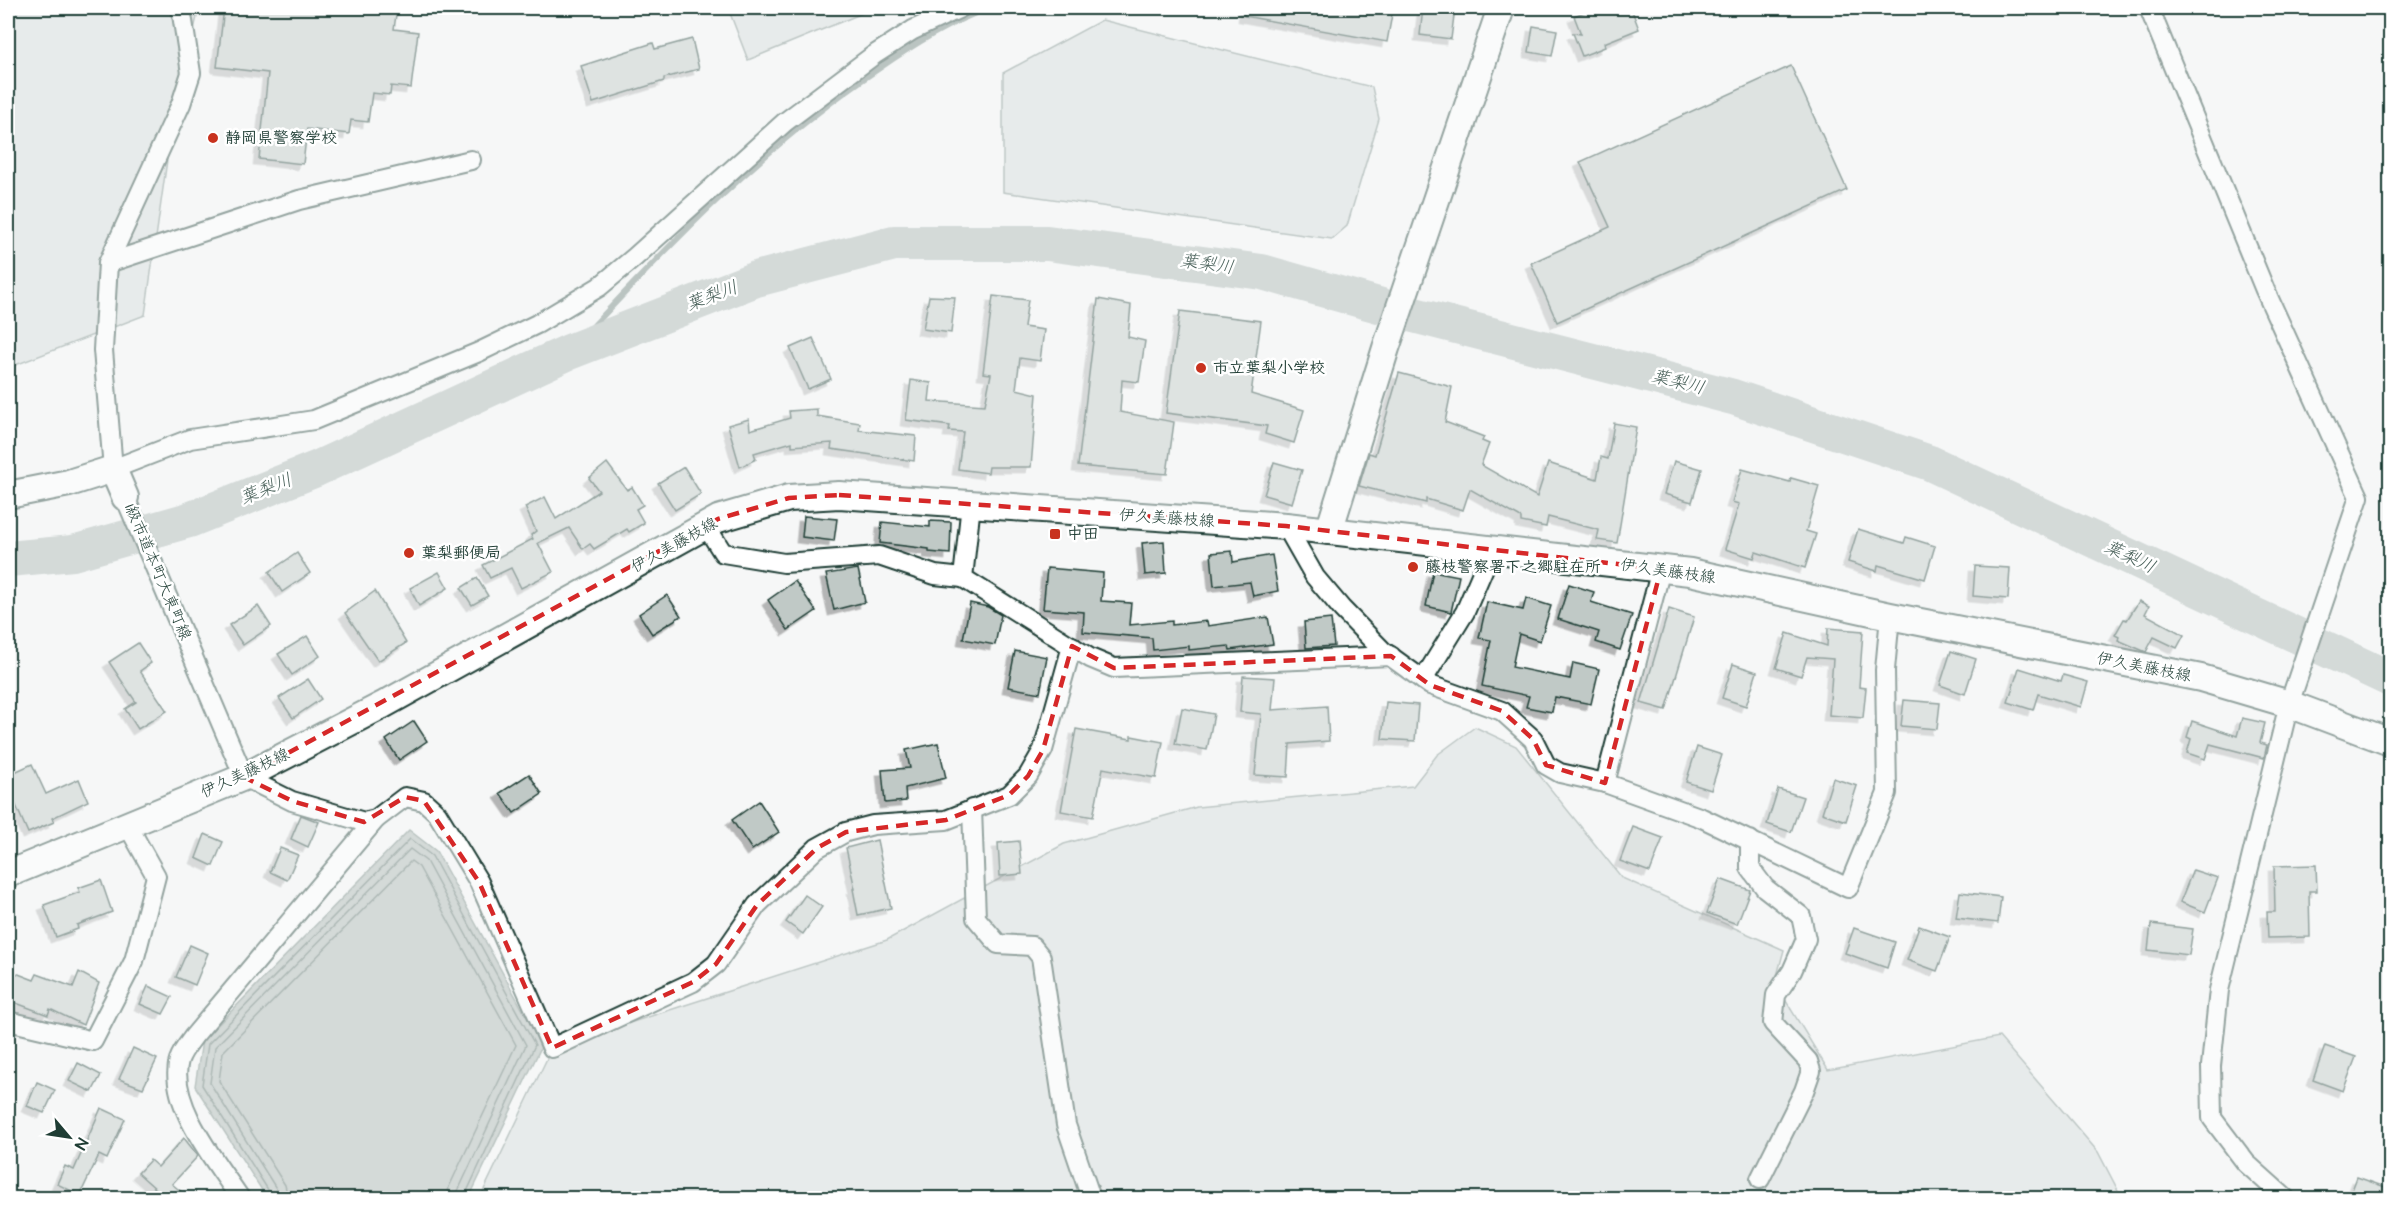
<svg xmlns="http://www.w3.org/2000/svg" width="2398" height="1206" font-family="'Architects Daughter','Klee One',sans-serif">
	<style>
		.green { fill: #d6dcdb; stroke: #7a8c88; stroke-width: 1.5 }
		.water { fill: #aab5b1; stroke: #72857f; stroke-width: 1.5 }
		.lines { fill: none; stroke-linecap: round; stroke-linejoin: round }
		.shore { stroke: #576d66; stroke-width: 1.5 }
		.stream { stroke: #72857f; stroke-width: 6 }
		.river { stroke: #aab5b1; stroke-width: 36 }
		.building { fill: #c0c9c6; stroke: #1f3d34; stroke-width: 1.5; filter: url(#shadow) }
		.street-casing { stroke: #1f3d34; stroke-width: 22 }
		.secondary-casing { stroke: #1f3d34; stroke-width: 30 }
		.street { stroke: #fff; stroke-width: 18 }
		.secondary { stroke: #fff; stroke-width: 26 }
		.marked { fill: none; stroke: #d62828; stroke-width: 4.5; stroke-dasharray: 12 8; stroke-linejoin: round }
		.poi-dot { fill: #c8321e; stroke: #fff; stroke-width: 2 }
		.labels { text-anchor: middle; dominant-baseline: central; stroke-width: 5; stroke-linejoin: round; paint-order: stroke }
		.poi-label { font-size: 16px; font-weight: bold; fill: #1f3d34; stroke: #fff; text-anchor: start }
		.street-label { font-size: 16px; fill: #1f3d34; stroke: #fff }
		.water-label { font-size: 18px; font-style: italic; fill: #49615a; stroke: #fff }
	</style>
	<defs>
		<filter id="shadow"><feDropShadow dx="-5.5" dy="5.5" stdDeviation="0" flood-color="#0004"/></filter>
	</defs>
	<rect width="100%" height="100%" fill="#f6f7f7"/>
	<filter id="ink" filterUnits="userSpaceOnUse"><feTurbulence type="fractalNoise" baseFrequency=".0167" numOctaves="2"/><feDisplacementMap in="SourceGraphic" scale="12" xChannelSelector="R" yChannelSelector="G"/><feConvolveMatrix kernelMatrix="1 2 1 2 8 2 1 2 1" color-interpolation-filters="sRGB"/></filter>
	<g filter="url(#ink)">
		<g class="green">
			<path d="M8 8H199L172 125 145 315 13 366 8 364Z"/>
			<path d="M728 8H875L748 60Z"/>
			<path d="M1102 20 1372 87 1379 119 1347 226 1332 239 1003 192V73Z"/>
			<path d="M1475 727 1516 746 1622 878 1784 950 1775 983 1828 1070 1999 1037 2098 1152 2122 1198H480L552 1048 887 940 1064 844 1197 807 1413 786 1437 755Z"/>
		</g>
		<path class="water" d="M409 830 436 851 542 1045 469 1198H267L195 1086 202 1041Z"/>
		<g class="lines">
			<g class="shore">
				<path d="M271 1198 270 1193 202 1085 208 1044 410 839 432 856 535 1045 464 1198"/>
				<path d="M279 1198 277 1190 210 1083 215 1047 410 849 426 861 526 1045 458 1191 456 1198"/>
				<path d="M288 1198 285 1185 219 1081 223 1052 411 861 419 867 516 1045 449 1187 447 1198"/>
			</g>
			<path class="stream" d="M569 352C664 250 761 147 878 69 913 45 949 22 989 8"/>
			<path class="river" d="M8 559 73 553 189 520 316 469 569 352 756 279 894 243H1047L1262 272 1410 314 1733 397 1930 463 2390 679"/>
		</g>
		<g class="building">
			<path d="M224 8H397L394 29 418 32 411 88 391 86 390 95 372 93 368 122 351 120 349 134 307 129 303 164 259 159 268 73 217 67Z"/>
			<path d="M1245 8H1384L1393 9 1387 42 1244 16Z"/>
			<path d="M1423 8H1455L1451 39 1420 35Z"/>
			<path d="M1594 8H1631L1639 29 1604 43 1605 47 1582 56 1573 33 1581 34 1574 16Z"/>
			<path d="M1533 26 1557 30 1552 56 1529 52Z"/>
			<path d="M692 39 699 69 664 78V81L593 103 581 66 653 43 655 49Z"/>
			<path d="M1791 66 1847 190 1557 322 1531 263 1610 227 1580 162Z"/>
			<path d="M929 296 955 297 951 333 923 329Z"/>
			<path d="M993 296 1028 300 1024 327 1044 330 1040 361 1020 358 1016 389 1037 394 1031 467H989L988 473 958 469 963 432 949 431 950 426 906 420 911 380 931 383 929 401 985 405 991 374 983 373Z"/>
			<path d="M1098 299 1131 305 1128 337 1145 341 1139 382 1122 380 1120 412 1174 422 1167 474 1078 466Z"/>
			<path d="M1180 311 1261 321 1251 394 1304 410 1294 443 1265 434 1267 426 1166 413Z"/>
			<path d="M813 338 831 379 808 389 790 348Z"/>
			<path d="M1399 373 1452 387 1445 422 1484 437 1482 441 1489 444 1481 465 1537 497 1548 463 1597 479 1601 457 1608 459 1614 423 1636 427 1617 543 1597 540 1599 530 1548 517 1546 527 1521 522V518L1470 489 1463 510 1426 499V503L1359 486 1369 453 1375 455Z"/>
			<path d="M817 409V416L860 423 859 430 916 436 914 461 831 449 832 443 792 446V442L754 453 756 459 740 467 728 425 749 419 750 430 790 418 789 411Z"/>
			<path d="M1674 461 1702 469 1692 502 1664 494Z"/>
			<path d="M1274 462 1302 470 1292 503 1264 495Z"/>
			<path d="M607 463 627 490 632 487 643 505 636 509 644 523 629 532 627 529 594 549 590 544 583 549 569 528 538 543 553 572 521 588 511 568 490 578 483 565 533 539 531 535 536 531 525 507 545 497 556 519 599 491 589 478Z"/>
			<path d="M684 467 701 494 675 510 658 483Z"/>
			<path d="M1742 469 1790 482 1791 478 1819 486 1806 531 1816 534 1805 568 1756 552 1754 558 1725 549 1739 504 1732 502Z"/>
			<path d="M804 516 837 519 834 541 802 537Z"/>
			<path d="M930 521 951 522 950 554 929 552V549L880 543 882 522 930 527Z"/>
			<path d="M1858 529 1904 543 1906 537 1935 546 1925 579 1878 565 1877 571 1848 562Z"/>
			<path d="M1164 541 1166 573 1145 575 1142 543Z"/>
			<path d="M1232 551 1233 562 1272 555 1278 591 1253 596 1250 582 1214 586 1211 553Z"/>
			<path d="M297 553 310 573 282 592 269 572Z"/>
			<path d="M1975 566 2010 568 2008 599 1973 596Z"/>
			<path d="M1047 568 1103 573 1101 601 1131 603 1129 625 1172 621V625L1207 621 1208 626 1268 617 1273 644 1230 650 1229 646 1189 650V646L1153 650 1152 638 1083 632 1084 612 1043 609Z"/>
			<path d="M858 569 865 602 834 610 826 574Z"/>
			<path d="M1433 571 1459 576 1451 612 1426 606Z"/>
			<path d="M439 572 448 588 419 606 410 588Z"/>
			<path d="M477 578 488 596 472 605 461 588Z"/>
			<path d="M795 581 816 611 788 630 768 600Z"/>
			<path d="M1569 584 1594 592 1591 602 1632 615 1620 650 1596 642 1599 632 1558 619Z"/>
			<path d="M375 591 406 643 378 661 345 613Z"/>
			<path d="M667 595 681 616 652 634 639 614Z"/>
			<path d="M1526 598 1551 606 1540 641 1519 634 1512 667 1570 679 1573 663 1599 669 1591 704 1555 697 1552 712 1526 707 1529 696 1482 686 1491 640 1479 638 1487 602 1523 610Z"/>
			<path d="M2139 601 2149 606 2145 614 2184 635 2177 648 2154 637 2146 652 2118 640 2119 637 2115 635 2124 619 2127 620Z"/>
			<path d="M970 603 988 607 1001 615 995 645 963 639Z"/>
			<path d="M258 606 271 626 243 645 229 625Z"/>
			<path d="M1669 609 1694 617 1666 710 1641 703Z"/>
			<path d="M1331 619 1334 646 1306 648 1304 622Z"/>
			<path d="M1828 628 1863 631 1859 687 1866 688 1863 718 1829 715 1833 659 1807 657 1801 676 1776 668 1787 633 1827 646Z"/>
			<path d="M307 636 320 656 292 675 278 654Z"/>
			<path d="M138 643 151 663 140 671 167 711 138 729 125 709 136 702 109 662Z"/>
			<path d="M1015 651 1047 657 1040 693 1008 687Z"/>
			<path d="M1951 651 1976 659 1965 694 1940 685Z"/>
			<path d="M1733 664 1757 672 1746 706 1722 698Z"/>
			<path d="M2019 668 2061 681 2063 675 2088 682 2081 707 2038 694 2033 710 2008 702Z"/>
			<path d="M1243 676 1275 678 1272 710 1327 706 1329 741 1290 744 1288 777 1255 775 1261 714 1240 712Z"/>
			<path d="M308 679 321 699 293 718 279 698Z"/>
			<path d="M1904 700 1940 703 1937 729 1901 726Z"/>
			<path d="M1386 702 1418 705 1415 741 1382 739Z"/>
			<path d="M1182 708 1214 714 1207 750 1175 744Z"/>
			<path d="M2242 718 2265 723 2260 743 2267 745 2264 758 2210 744 2205 759 2187 753 2191 739 2187 737 2192 721 2237 736Z"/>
			<path d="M414 721 427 741 399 760 386 740Z"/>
			<path d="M1076 729 1131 739V736L1163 742 1156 778 1103 768 1093 817 1061 811Z"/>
			<path d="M938 743 946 778 905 788 906 801 885 803 882 770 910 768 906 750Z"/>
			<path d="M1697 747 1722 755 1711 790 1686 782Z"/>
			<path d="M32 764 46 794 79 779 88 801 52 818 54 822 28 833 14 801 12 802 8 794V775Z"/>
			<path d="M529 774 542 794 514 813 500 793Z"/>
			<path d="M1833 778 1857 786 1846 821 1822 813Z"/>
			<path d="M1778 789 1803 797 1791 832 1767 824Z"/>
			<path d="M759 801 779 832 752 850 732 820Z"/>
			<path d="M301 815 319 822 308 847 291 839Z"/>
			<path d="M1633 827 1663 838 1650 872 1620 861Z"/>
			<path d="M205 834 223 842 213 866 196 858Z"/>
			<path d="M877 840 891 908 858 915 853 889H855L846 848Z"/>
			<path d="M1019 841 1022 874 1000 876 998 843Z"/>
			<path d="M280 848 298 855 287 880 270 872Z"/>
			<path d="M2316 865 2317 891H2309L2310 937 2268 938 2267 912H2275L2274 866Z"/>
			<path d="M2193 870 2218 878 2205 912 2180 902Z"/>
			<path d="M1720 879 1750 890 1737 924 1707 913Z"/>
			<path d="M101 880 112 912 77 925 78 929 56 937 44 905 80 892 78 888Z"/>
			<path d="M1960 892 2001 897 1998 923 1956 918Z"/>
			<path d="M805 895 822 907 803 934 786 922Z"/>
			<path d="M2151 924 2193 929 2189 955 2148 950Z"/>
			<path d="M1919 926 1950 937 1937 971 1907 960Z"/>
			<path d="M1854 928 1895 942 1887 968 1845 953Z"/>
			<path d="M190 945 208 953 195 985 176 977Z"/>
			<path d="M8 970 34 980 37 974 73 987 79 972 99 983 83 1025 50 1009 48 1015 8 1000Z"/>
			<path d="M148 986 172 997 163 1014 140 1004Z"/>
			<path d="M2325 1046 2356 1057 2343 1091 2313 1080Z"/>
			<path d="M133 1048 157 1059 143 1088 119 1079Z"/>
			<path d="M78 1063 101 1075 92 1092 69 1081Z"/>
			<path d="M37 1082 55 1090 44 1113 27 1106Z"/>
			<path d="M101 1108 125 1119 107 1159 99 1155 80 1195 57 1184 65 1166 74 1170Z"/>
			<path d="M184 1138 198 1156 172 1184 189 1198H166L138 1173 150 1160 158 1167Z"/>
			<path d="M2357 1177 2391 1189V1198H2349Z"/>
		</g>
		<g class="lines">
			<g class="street-casing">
				<g id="street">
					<path d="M181 8 191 73 181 104 108 263 103 350 113 469 190 439 314 420 479 352 537 324 599 287 635 257 785 122 874 55 913 30 960 8"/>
					<path d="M2149 8 2265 290 2359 497 2289 704 2219 990 2211 1066 2212 1118 2246 1163 2285 1198"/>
					<path d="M108 263 299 200 471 160"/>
					<path d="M125 497 244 777 292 801 364 822 376 819 405 797 424 801 437 813 479 882 552 1048 693 982 716 964 757 905 817 848 846 832 873 825 946 820 1009 795 1028 776 1043 750 1072 646"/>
					<path d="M971 504 963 578 1090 658 1114 668 1391 656"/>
					<path d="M706 526 723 553 784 563 879 556 935 575 963 578"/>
					<path d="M1286 526 1315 577 1342 609 1383 651 1430 685 1502 711 1533 739 1546 765 1560 773 1605 783 1702 818 1848 888 1887 793 1885 670 1890 616"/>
					<path d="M1423 680 1465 612 1492 549"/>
					<path d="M1605 783 1661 569"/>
					<path d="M972 809 976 918 998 944 1032 946 1041 957 1066 1125 1091 1198"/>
					<path d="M1750 840V868L1765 888 1801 916 1806 939 1792 971 1776 995 1773 1023 1808 1061 1811 1071 1804 1091 1760 1179"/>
					<path d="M8 1021 93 1041 134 961 156 876 127 824"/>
					<path d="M240 1198C217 1163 167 1103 179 1060 182 1051 189 1043 194 1036L376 819"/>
				</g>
			</g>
			<g class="secondary-casing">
				<g id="secondary">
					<path d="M8 495 69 483 113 469 125 497"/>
					<path d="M1329 531 1386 348 1501 8"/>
					<path d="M8 874 244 777 383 705 718 519 789 498 839 495 1286 526 1690 572 1890 616 2201 678 2289 704 2390 742"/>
				</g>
			</g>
			<use href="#street" class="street"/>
			<use href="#secondary" class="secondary"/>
		</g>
	</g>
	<path d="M0 0H2398V1206H0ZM839 495 1286 526 1661 569 1605 783 1546 765 1533 739 1502 711 1430 685 1391 656 1114 668 1072 646 1043 750 1028 776 1009 795 946 820 846 832 817 848 757 905 716 964 693 982 552 1048 479 882 424 801 405 797 364 822 292 801 244 777 718 519 789 498Z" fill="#f6f7f7" fill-opacity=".55" fill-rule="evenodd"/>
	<path class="marked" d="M839 495 1286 526 1661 569 1605 783 1546 765 1533 739 1502 711 1430 685 1391 656 1114 668 1072 646 1043 750 1028 776 1009 795 946 820 846 832 817 848 757 905 716 964 693 982 552 1048 479 882 424 801 405 797 364 822 292 801 244 777 718 519 789 498Z"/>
	<g class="poi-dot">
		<circle cx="213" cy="138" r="6"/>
		<circle cx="1201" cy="368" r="6"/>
		<rect x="1049" y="528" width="12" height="12" rx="3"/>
		<circle cx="409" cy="553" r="6"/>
		<circle cx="1413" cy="567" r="6"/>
	</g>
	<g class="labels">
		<g class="poi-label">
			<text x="225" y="138">静岡県警察学校</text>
			<text x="1213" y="368">市立葉梨小学校</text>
			<text x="1067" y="534">中田</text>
			<text x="421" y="553">葉梨郵便局</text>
			<text x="1425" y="567">藤枝警察署下之郷駐在所</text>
		</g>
		<g class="street-label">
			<text transform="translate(1167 518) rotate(4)">伊久美藤枝線</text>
			<text transform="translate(674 545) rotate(-29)">伊久美藤枝線</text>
			<text transform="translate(1668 571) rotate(8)">伊久美藤枝線</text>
			<text transform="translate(158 572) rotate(67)">1級市道本町大東町線</text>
			<text transform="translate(2144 667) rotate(11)">伊久美藤枝線</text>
			<text transform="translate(245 773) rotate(-25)">伊久美藤枝線</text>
		</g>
		<g class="water-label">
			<text transform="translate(1207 264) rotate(8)">葉梨川</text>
			<text transform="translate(712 296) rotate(-21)">葉梨川</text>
			<text transform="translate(1678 382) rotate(14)">葉梨川</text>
			<text transform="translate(266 489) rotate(-22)">葉梨川</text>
			<text transform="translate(2130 557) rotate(25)">葉梨川</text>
		</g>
	</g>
	<rect width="2398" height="1206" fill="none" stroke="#fff" stroke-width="30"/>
	<rect x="15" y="15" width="2368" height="1176" fill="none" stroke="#1f3d34" stroke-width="2" filter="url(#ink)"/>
	<g transform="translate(69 1137) rotate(119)" stroke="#ffffff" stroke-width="4.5" paint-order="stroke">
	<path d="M0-4.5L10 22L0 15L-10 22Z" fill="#1f3d34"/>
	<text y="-9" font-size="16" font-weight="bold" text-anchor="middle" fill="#1f3d34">N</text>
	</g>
</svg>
